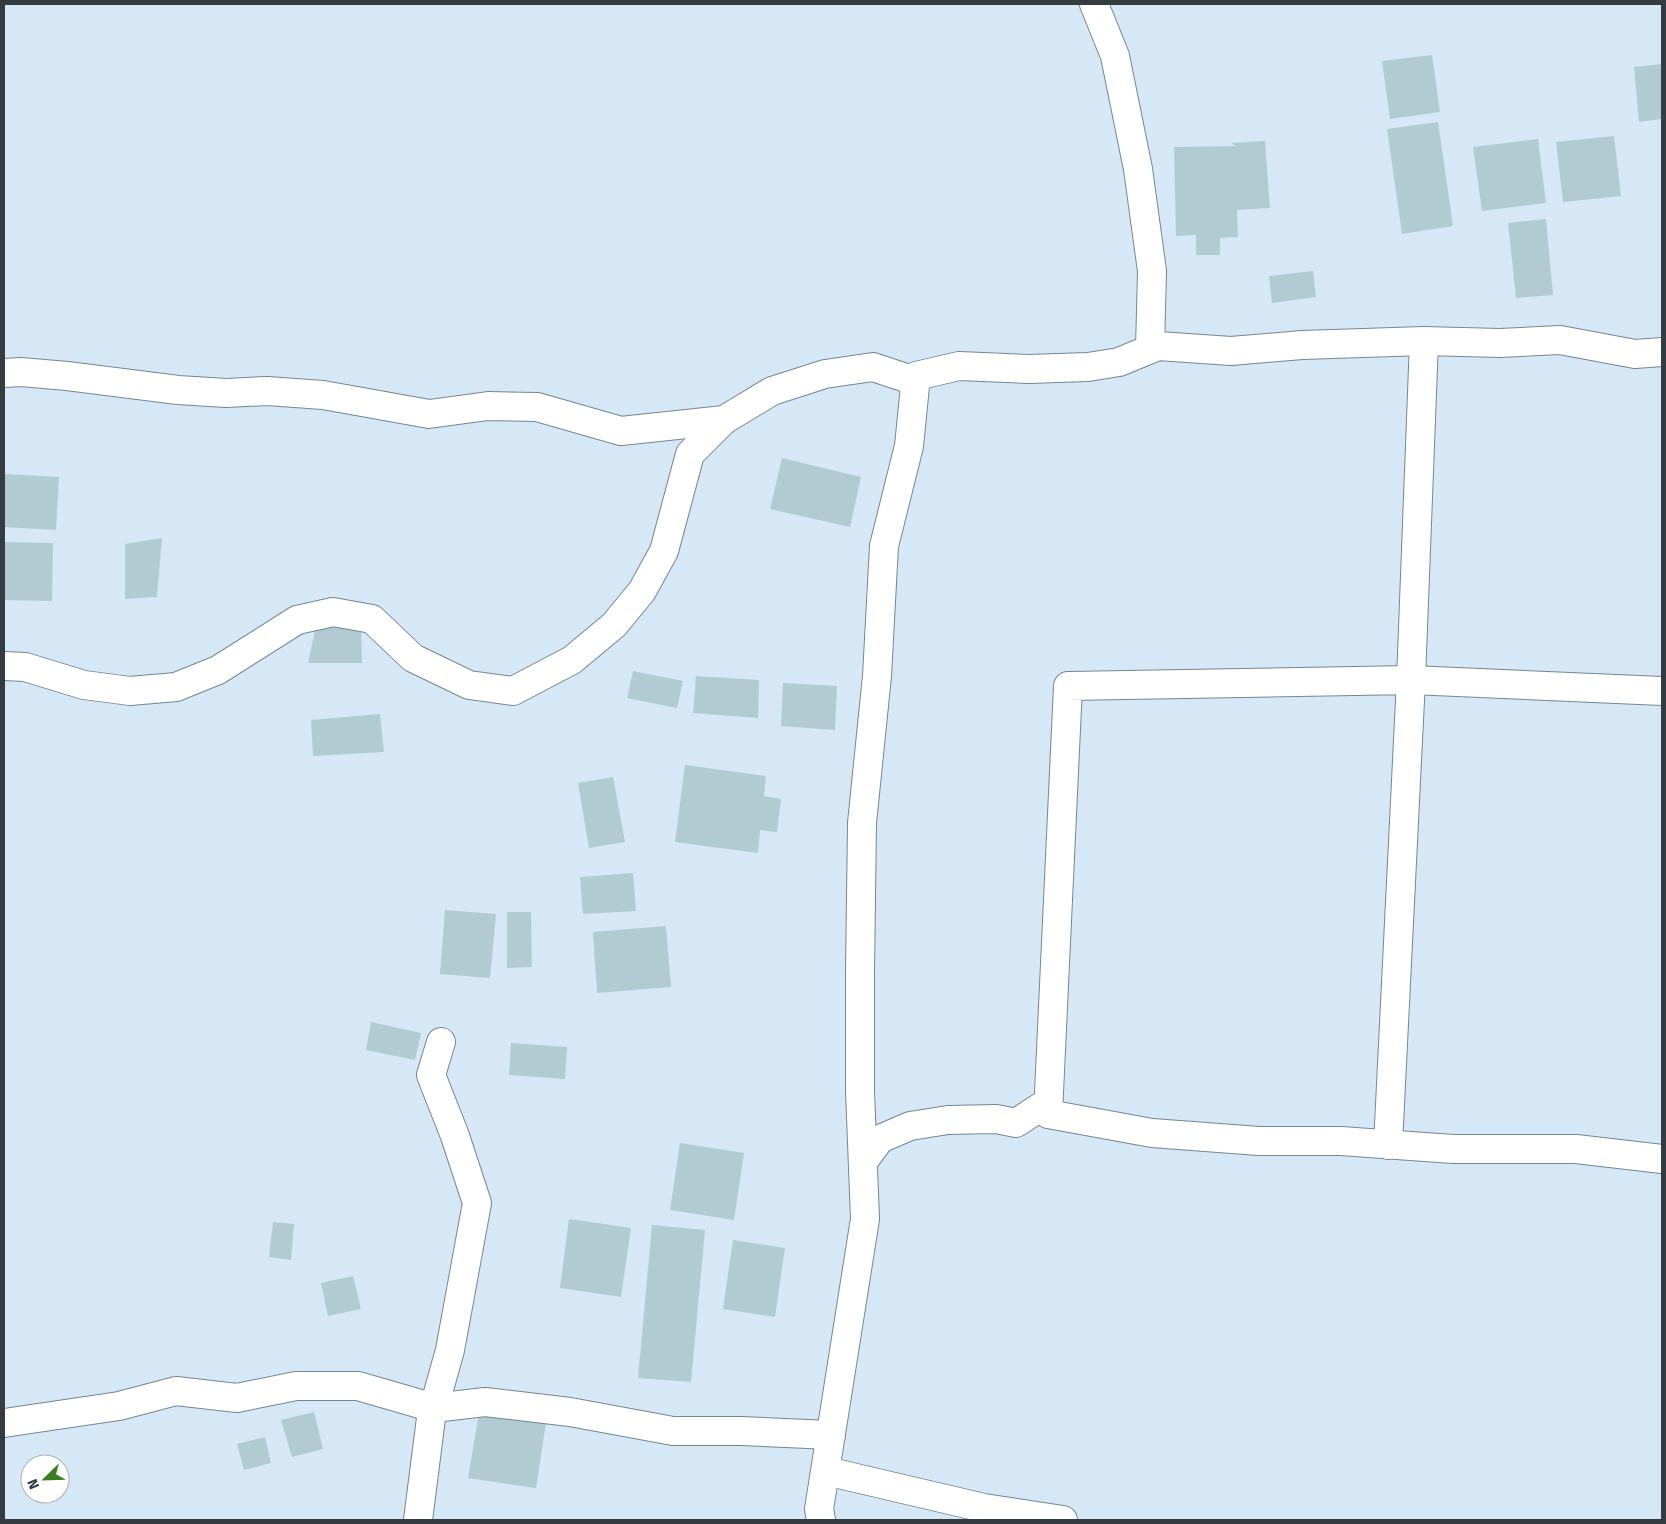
<svg xmlns="http://www.w3.org/2000/svg" width="1666" height="1524" font-family="'Fira Sans',sans-serif">
	<style>
		.building { fill: #b2cad2 }
		.lines { fill: none; stroke-linecap: round; stroke-linejoin: round }
		.minor-casing { stroke: #758693; stroke-width: 30 }
		.minor { stroke: #fff; stroke-width: 28 }
	</style>
	<rect width="100%" height="100%" fill="#d6e8f6"/>
	<g class="building">
		<path d="M1432 55 1440 112 1390 119 1382 61Z"/>
		<path d="M1662 64V119L1639 122 1634 67Z"/>
		<path d="M1438 122 1453 226 1402 234 1387 129Z"/>
		<path d="M1614 136 1621 196 1563 202 1556 142Z"/>
		<path d="M1538 139 1546 203 1482 211 1473 147Z"/>
		<path d="M1265 141 1270 208 1237 210 1238 237 1220 238V255H1196V235L1176 236 1174 147 1236 146 1231 143Z"/>
		<path d="M1546 219 1553 295 1516 298 1508 223Z"/>
		<path d="M1313 271 1316 297 1272 303 1269 276Z"/>
		<path d="M782 458 861 477 850 527 770 509Z"/>
		<path d="M4 474 59 477 56 530 4 527Z"/>
		<path d="M162 538 157 597 125 599V544Z"/>
		<path d="M4 542 53 543 52 601 4 600Z"/>
		<path d="M361 624 362 663H308L316 626Z"/>
		<path d="M633 671 683 681 677 708 627 698Z"/>
		<path d="M696 676 759 680 758 718 693 713Z"/>
		<path d="M783 683 837 686 835 730 781 726Z"/>
		<path d="M380 714 384 752 313 756 311 720Z"/>
		<path d="M685 765 766 776 764 796 781 799 777 832 760 830 758 853 675 842Z"/>
		<path d="M613 777 625 842 589 848 578 783Z"/>
		<path d="M633 873 636 911 583 914 580 877Z"/>
		<path d="M445 910 496 914 490 978 440 974Z"/>
		<path d="M507 912H531L532 967 507 968Z"/>
		<path d="M666 926 671 987 597 993 593 932Z"/>
		<path d="M371 1022 421 1033 415 1060 366 1050Z"/>
		<path d="M511 1043 567 1047 565 1079 509 1075Z"/>
		<path d="M680 1143 744 1153 734 1220 670 1210Z"/>
		<path d="M569 1219 631 1228 621 1297 560 1288Z"/>
		<path d="M273 1222 294 1224 291 1260 269 1257Z"/>
		<path d="M652 1225 705 1230 691 1382 638 1378Z"/>
		<path d="M733 1240 785 1248 775 1317 723 1309Z"/>
		<path d="M353 1276 361 1309 328 1316 321 1283Z"/>
		<path d="M314 1412 323 1449 292 1457 281 1420Z"/>
		<path d="M479 1413 546 1423 536 1488 468 1478Z"/>
		<path d="M265 1437 271 1463 244 1470 237 1444Z"/>
	</g>
	<g class="lines">
		<g class="minor-casing">
			<g id="minor">
				<path d="M1094 4 1115 56 1138 169 1152 271 1150 349"/>
				<path d="M1424 341 1411 680 1662 691"/>
				<path d="M4 373 21 372 67 376 178 390 226 393 267 391 323 395 429 414 488 406 537 407 621 431 724 420"/>
				<path d="M4 666 25 667 84 685 130 691 176 687 218 670 297 620 333 612 372 619 413 658 469 685 513 691 572 660 614 625 642 591 664 551 690 454 724 420 772 391 825 374 873 367 915 381"/>
				<path d="M1388 1145 1411 680 1068 686 1048 1114 1152 1133 1259 1141H1341L1453 1149H1576L1662 1159"/>
				<path d="M863 1162 880 1139 910 1126 948 1120 996 1119 1016 1123 1048 1102"/>
				<path d="M4 1423 119 1406 176 1391 237 1398 296 1386H358L434 1408 485 1402 570 1412 673 1431H741L831 1435"/>
				<path d="M826 1471 984 1508 1063 1520"/>
				<path d="M418 1520 431 1418 450 1350 477 1203 455 1136 431 1075 441 1042"/>
				<path d="M821 1520 819 1509 865 1219 860 1091V971L862 823 877 676 884 546 909 446 916 376 959 366 1029 369 1088 367 1119 362 1158 346 1231 351 1302 345 1424 341 1500 343 1560 340 1635 354 1662 352"/>
			</g>
		</g>
		<use href="#minor" class="minor"/>
	</g>
	<rect width="1666" height="1524" fill="none" stroke="#353c41" stroke-width="10"/>
	<g transform="translate(45 1479) rotate(247)"><circle r="24" fill="#ffffff" stroke="#aeb1b3"/>
	<path d="M0-4L9 19L0 12L-9 19Z" fill="#3a7e22"/>
	<text y="-8" font-size="14" font-weight="bold" text-anchor="middle" fill="#353c41">N</text>
	</g>
</svg>
